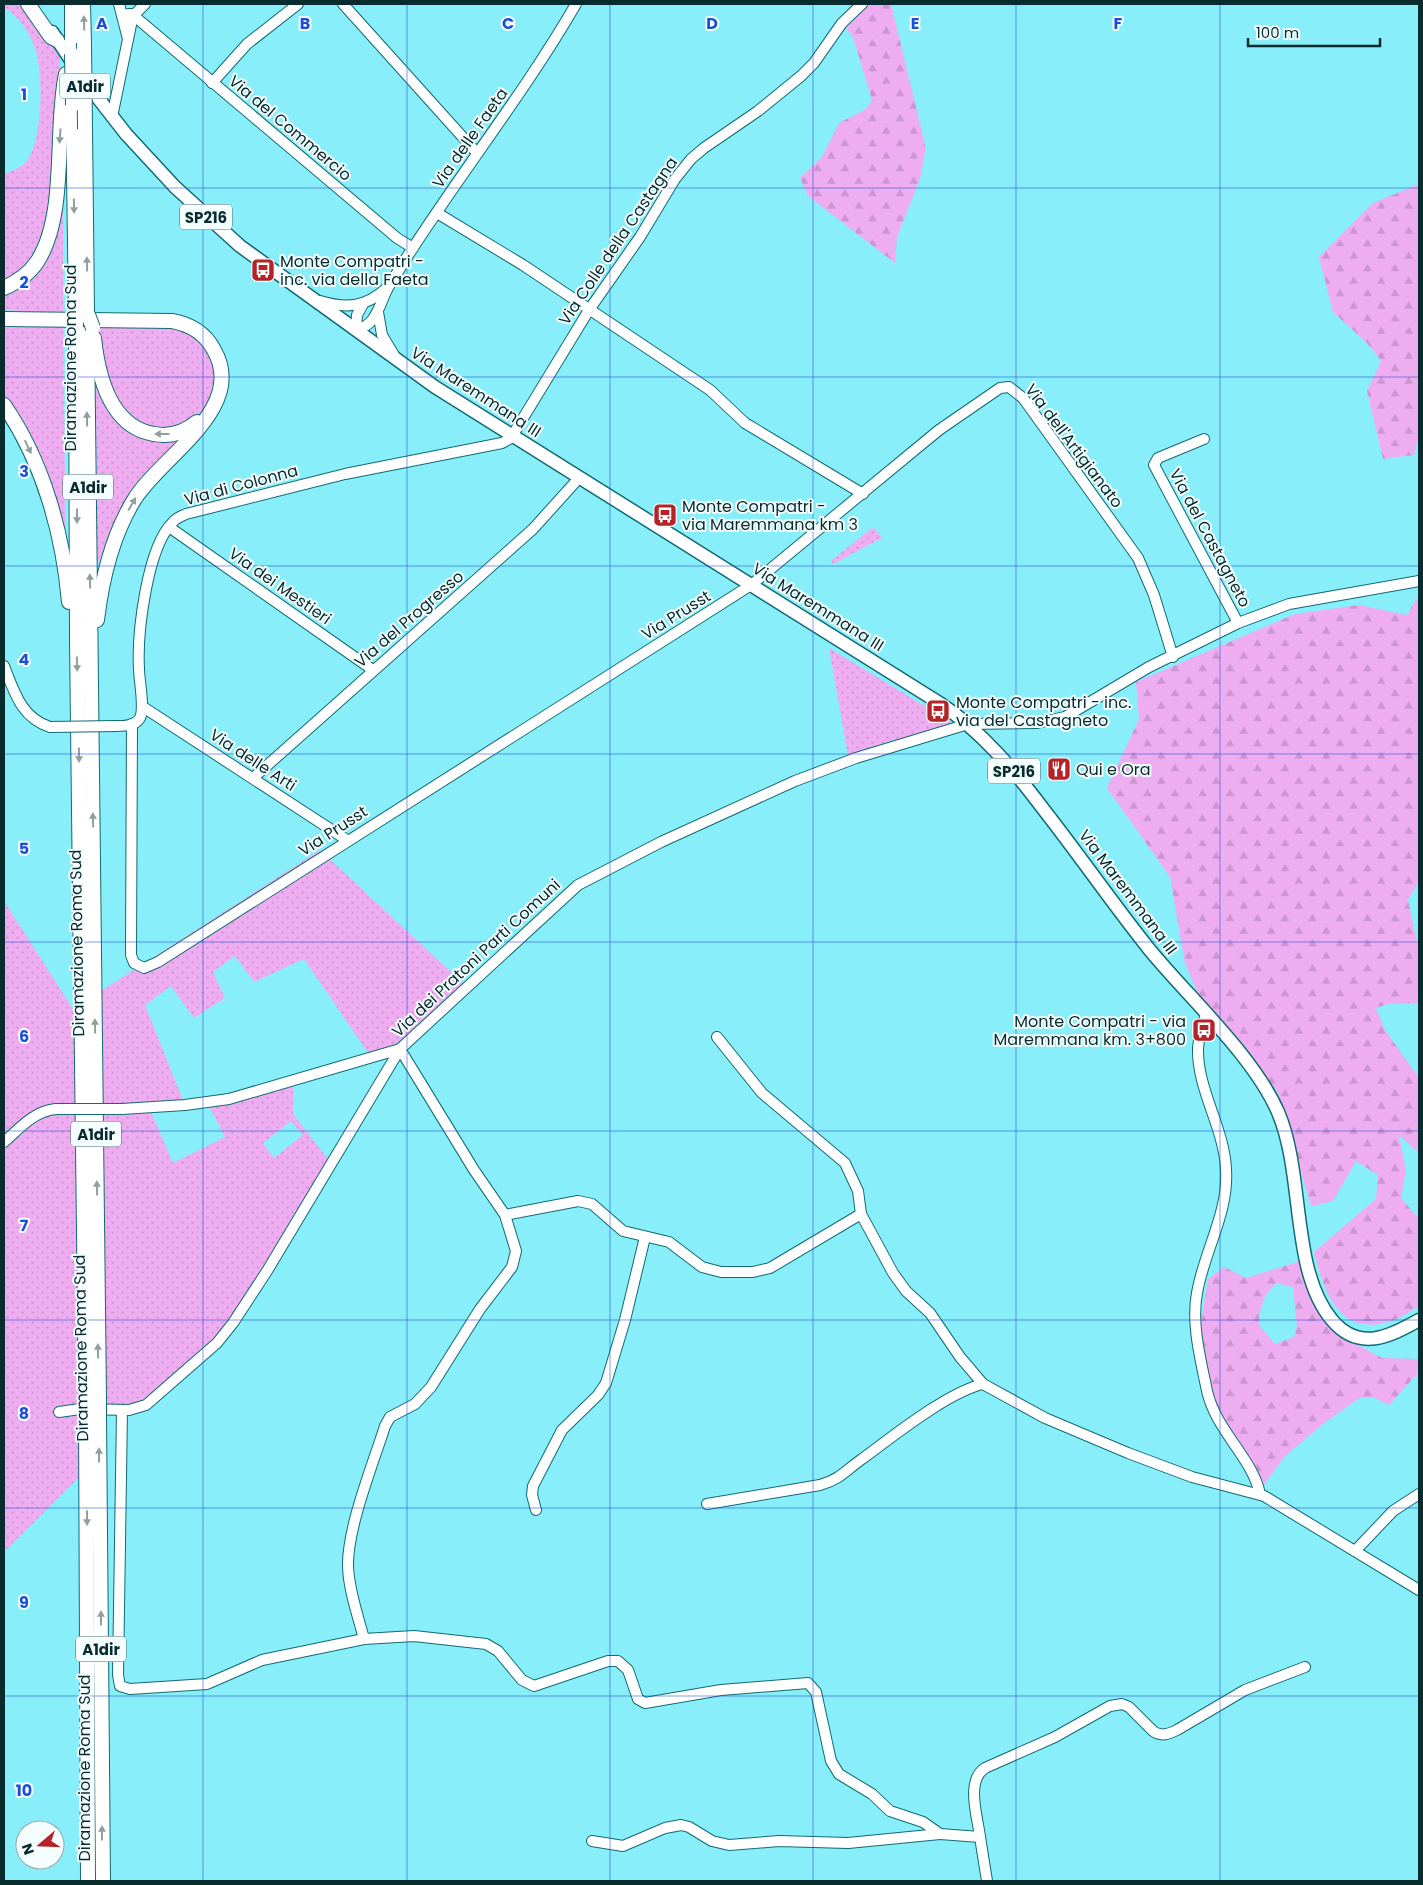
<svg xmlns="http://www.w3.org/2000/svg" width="1423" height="1885" font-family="Poppins,sans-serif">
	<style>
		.grass { fill: url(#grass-dots); fill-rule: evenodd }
		.forest { fill: url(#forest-firs); fill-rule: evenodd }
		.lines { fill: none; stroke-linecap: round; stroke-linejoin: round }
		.minor-casing { stroke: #126a73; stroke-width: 12 }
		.major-casing { stroke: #126a73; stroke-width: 15 }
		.highway-casing { stroke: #126a73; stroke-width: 16 }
		.minor { stroke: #fff; stroke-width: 10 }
		.major { stroke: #fff; stroke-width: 12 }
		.highway { stroke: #fff; stroke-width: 14 }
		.minor-bridge-casing { stroke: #126a73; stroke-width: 12; stroke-linecap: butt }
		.highway-bridge-casing { stroke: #126a73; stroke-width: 16; stroke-linecap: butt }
		.minor-bridge { stroke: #fff; stroke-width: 10 }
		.highway-bridge { stroke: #fff; stroke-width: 14 }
		.oneway { fill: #90a0a1 }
		.grid { fill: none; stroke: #1d4ed8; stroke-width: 1; stroke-opacity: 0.55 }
		.labels { text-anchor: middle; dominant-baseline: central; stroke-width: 4; stroke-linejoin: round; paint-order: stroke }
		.shield { fill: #f5feff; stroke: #4f6a6d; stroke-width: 1 }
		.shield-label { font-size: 15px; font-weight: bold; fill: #082b2e }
		.street-label { font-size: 16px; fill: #082b2e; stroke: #f5feff }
		.poi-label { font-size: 16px; fill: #082b2e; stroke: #f5feff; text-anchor: start }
		.grid-label { font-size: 16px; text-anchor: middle; font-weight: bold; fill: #1d4ed8; stroke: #f5feff; stroke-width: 4; stroke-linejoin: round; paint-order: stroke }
	</style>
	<defs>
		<pattern id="grass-dots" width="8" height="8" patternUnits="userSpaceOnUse" patternTransform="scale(1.25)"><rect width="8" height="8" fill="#efadf1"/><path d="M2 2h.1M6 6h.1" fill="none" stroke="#cb95cf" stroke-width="1.8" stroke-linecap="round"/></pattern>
		<pattern id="forest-firs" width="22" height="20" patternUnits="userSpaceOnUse" patternTransform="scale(1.25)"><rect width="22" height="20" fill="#efadf1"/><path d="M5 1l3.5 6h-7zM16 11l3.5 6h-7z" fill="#cb95cf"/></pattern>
	</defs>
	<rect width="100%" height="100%" fill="#87eefa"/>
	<g class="grass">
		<path d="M4 4H21L60 57V97L48 209 43 231 30 259 13 277 4 282V174C12 171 21 168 27 161 43 140 44 69 34 45 28 30 18 16 4 7Z"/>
		<path d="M63 170V313L4 310V297L16 291 34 276Z"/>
		<path d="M98 326C124 326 160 320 184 331 238 356 213 439 154 428 142 426 137 424 128 415 123 410 115 404 112 398 106 388 100 346 97 332Z"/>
		<path d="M63 327 66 545 4 399V328Z"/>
		<path d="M96 382 110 411 174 439 175 443 140 480 122 507 99 562 97 561Z"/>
		<path d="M873 527 882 538 833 564 831 561Z"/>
		<path d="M829 648 951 722 947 728 890 741 848 756Z"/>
		<path d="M320 850 466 986 400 1049 371 1057 304 959 254 982 235 956 213 972 225 998 194 1018 171 986 145 1005 185 1105 149 1107 173 1163 225 1137 207 1102 293 1080V1114L331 1163 233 1323 155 1399 99 1416 100 1456 4 1552V901L73 1009ZM291 1121 303 1135 274 1158 263 1143Z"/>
	</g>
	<g class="forest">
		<path d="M872 4H891L926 148 920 179 897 237 895 263 808 196 800 178 822 157 839 123 866 109 872 100 853 37 846 28 867 6Z"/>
		<path d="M1419 184V434L1414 455 1383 459 1367 391 1381 361 1368 344 1333 312 1319 257 1373 203Z"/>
		<path d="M1416 599 1419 603V881L1408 900 1419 951V1003L1388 1004 1376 1008 1385 1030 1419 1078V1153L1399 1135 1406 1171 1401 1198 1419 1219V1306C1410 1311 1401 1318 1391 1321 1339 1338 1324 1292 1314 1252L1376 1199 1378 1175 1356 1161 1333 1201 1311 1206 1277 1091 1198 994 1185 963 1170 877 1107 788 1139 719 1136 682 1295 614 1359 605 1407 615Z"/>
		<path d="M1300 1261 1314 1304 1327 1325 1345 1338 1382 1358 1419 1359V1372L1389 1405 1375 1398 1361 1397 1323 1424 1285 1456 1263 1486 1244 1460 1217 1414 1206 1375 1201 1323 1208 1279 1224 1267 1246 1278ZM1276 1283 1293 1287 1297 1327 1294 1337 1275 1344 1259 1325C1259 1308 1264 1295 1276 1283Z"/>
	</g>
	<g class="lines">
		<g class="minor-casing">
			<g id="minor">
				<path d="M119 4 128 39"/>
				<path d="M343 4 477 153"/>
				<path d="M128 14H135L145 4"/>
				<path d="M133 15 397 238 413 248"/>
				<path d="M212 83 247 44 298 4"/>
				<path d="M112 117 133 15"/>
				<path d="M437 213 523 265 710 390 745 423 863 494"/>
				<path d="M320 301C347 309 366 307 387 288"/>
				<path d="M363 304 357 315 356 329C377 327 380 301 389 286 395 276 401 267 407 257 462 171 525 92 576 4"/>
				<path d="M378 312 382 335 394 355"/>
				<path d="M1204 439 1158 458 1154 465 1238 623"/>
				<path d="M169 527 373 670"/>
				<path d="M4 666C14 691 21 718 50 727"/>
				<path d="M143 707 347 840"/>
				<path d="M132 724 131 955 134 963 144 968 158 962 751 585 939 430 1000 388 1009 387 1023 398 1138 558 1154 595 1173 657"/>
				<path d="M116 726C124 726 135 726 140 718 145 708 139 680 139 669 137 633 147 547 173 522 176 518 182 516 186 514L345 474 502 443 511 438 589 310 640 237 675 179 691 159 704 148 758 111 801 76 814 63 842 23 862 4"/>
				<path d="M253 778 533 529 579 478"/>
				<path d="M1206 1014C1203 1025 1199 1036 1198 1048 1197 1090 1224 1127 1226 1169 1229 1213 1204 1251 1197 1293 1191 1324 1201 1361 1207 1391 1216 1431 1252 1457 1260 1494"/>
				<path d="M717 1037 762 1093 845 1163 858 1191 861 1214 893 1273 906 1291 930 1313 960 1357 983 1384 1045 1418 1128 1453 1192 1477 1264 1496 1419 1590"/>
				<path d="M400 1049 474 1170 505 1215 578 1201 592 1204 623 1231 669 1242 702 1267 721 1272H753L770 1268 861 1214"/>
				<path d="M122 1109 185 1105 229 1099 400 1049"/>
				<path d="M4 1142C20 1128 34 1111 56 1109"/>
				<path d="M505 1215 516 1251 512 1267 480 1309 431 1387 415 1404 390 1417 385 1426C373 1464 347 1528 348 1567 349 1591 358 1616 364 1639L414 1636 486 1644 498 1651 522 1680 534 1686 608 1661H618L628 1670 638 1699 645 1703 721 1690 808 1683 816 1692 831 1761 839 1774 872 1794 890 1811 923 1822 940 1834 980 1837C978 1818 965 1781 985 1768L1055 1737 1110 1706 1122 1704 1129 1707 1153 1731C1161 1737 1169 1734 1177 1730L1245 1690 1305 1667"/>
				<path d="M122 1410 118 1675 120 1686 130 1689 207 1684 262 1660 364 1639"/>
				<path d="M59 1412 80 1409 129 1410 146 1405 217 1343 233 1323 267 1271 400 1049 578 885 661 842 795 781 856 758 968 724 1037 723 1065 717 1149 667 1238 623 1289 604 1419 581"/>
				<path d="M707 1504 820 1485C841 1479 846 1470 862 1459 892 1437 948 1392 983 1384"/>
				<path d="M536 1510 532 1495 533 1486 562 1430 598 1395 606 1383 625 1320 645 1237"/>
				<path d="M1355 1551 1393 1511 1419 1494"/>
				<path d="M980 1837 987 1881"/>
				<path d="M592 1841 623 1846 665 1828 681 1825 689 1827 712 1841 729 1845 779 1841 848 1843 940 1834"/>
			</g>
		</g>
		<g class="major-casing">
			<path id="major" d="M52 32 87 84 126 134 175 187 240 246 435 387 941 704C983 733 1014 770 1044 810 1080 856 1113 904 1149 949 1189 998 1253 1055 1278 1112 1305 1175 1290 1270 1332 1320 1359 1352 1389 1337 1419 1320"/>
		</g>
		<g class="highway-casing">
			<g id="highway">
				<path d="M28 4 51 37 57 40"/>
				<path d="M72 4V54"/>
				<path d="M83 4 84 43"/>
				<path d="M73 105 76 312"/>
				<path d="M85 129 87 312"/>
				<path d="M4 288C17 282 29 274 37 262 68 215 54 129 66 74"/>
				<path d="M4 319 172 321C189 324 205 333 214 350 248 409 160 457 134 500 112 536 102 578 97 620"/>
				<path d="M76 327 77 640 86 1400"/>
				<path d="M87 328 99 1399"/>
				<path d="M94 338C98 375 110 427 154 434 170 437 185 432 197 422"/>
				<path d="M4 405C43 462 63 533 69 602"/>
				<path d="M86 1416 88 1881"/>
				<path d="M99 1416 103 1881"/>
			</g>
		</g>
		<use href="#minor" class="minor"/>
		<use href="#major" class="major"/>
		<use href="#highway" class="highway"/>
		<g class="minor-bridge-casing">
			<g id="minor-bridge">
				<path d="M50 727 116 726"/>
				<path d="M56 1109H122"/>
			</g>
		</g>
		<g class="highway-bridge-casing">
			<g id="highway-bridge">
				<path d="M84 43 85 129"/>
				<path d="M72 54 73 105"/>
				<path d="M76 312V327"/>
				<path d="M87 312 93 328"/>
				<path d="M99 1399V1416"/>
				<path d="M86 1400V1416"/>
			</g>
		</g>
		<use href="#minor-bridge" class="minor-bridge"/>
		<use href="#highway-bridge" class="highway-bridge"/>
	</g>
	<defs><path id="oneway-solid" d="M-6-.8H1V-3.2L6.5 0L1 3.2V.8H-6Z" transform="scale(1.25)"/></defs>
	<g class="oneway">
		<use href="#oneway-solid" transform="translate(84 23) rotate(-92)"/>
		<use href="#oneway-solid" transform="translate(60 136) rotate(94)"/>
		<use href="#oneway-solid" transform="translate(74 206) rotate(89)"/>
		<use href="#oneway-solid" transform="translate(87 264) rotate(-91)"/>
		<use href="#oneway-solid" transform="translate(87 419) rotate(-91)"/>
		<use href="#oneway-solid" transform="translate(162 434) rotate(-180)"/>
		<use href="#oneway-solid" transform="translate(28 447) rotate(65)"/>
		<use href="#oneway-solid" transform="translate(132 504) rotate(-60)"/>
		<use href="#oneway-solid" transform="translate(77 516) rotate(90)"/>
		<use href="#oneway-solid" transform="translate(90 581) rotate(-91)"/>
		<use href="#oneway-solid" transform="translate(77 664) rotate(89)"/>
		<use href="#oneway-solid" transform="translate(79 755) rotate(89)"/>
		<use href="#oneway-solid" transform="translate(93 820) rotate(-91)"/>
		<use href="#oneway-solid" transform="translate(95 1026) rotate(-91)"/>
		<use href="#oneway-solid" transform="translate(97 1188) rotate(-91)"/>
		<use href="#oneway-solid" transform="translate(98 1351) rotate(-91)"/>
		<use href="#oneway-solid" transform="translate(99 1455) rotate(-90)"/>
		<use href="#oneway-solid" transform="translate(87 1518) rotate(90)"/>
		<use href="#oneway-solid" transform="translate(101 1618) rotate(-90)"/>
		<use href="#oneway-solid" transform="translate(102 1833) rotate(-90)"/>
	</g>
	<path class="grid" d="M203 4V1881M407 4V1881M610 4V1881M813 4V1881M1016 4V1881M1220 4V1881M4 188H1419M4 377H1419M4 566H1419M4 754H1419M4 942H1419M4 1131H1419M4 1320H1419M4 1508H1419M4 1696H1419"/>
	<defs>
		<g id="bus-square" transform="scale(1.25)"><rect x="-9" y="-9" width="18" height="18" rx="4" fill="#b42327" stroke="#f5feff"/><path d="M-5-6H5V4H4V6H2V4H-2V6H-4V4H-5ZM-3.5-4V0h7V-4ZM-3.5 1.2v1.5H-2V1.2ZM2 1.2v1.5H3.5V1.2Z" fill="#fff"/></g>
		<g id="restaurant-square" transform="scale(1.25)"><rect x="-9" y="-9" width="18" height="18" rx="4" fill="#b42327" stroke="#f5feff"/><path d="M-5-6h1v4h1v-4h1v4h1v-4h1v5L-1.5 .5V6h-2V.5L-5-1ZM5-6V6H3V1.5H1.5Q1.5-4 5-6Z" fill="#fff"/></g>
	</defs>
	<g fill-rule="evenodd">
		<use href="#bus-square" x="263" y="270"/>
		<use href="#bus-square" x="665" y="515"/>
		<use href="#bus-square" x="938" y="711"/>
		<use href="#restaurant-square" x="1059" y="769"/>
		<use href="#bus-square" x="1204" y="1030"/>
	</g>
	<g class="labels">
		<g class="shield">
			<rect x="60" y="73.5" width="50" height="25" rx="4"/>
			<rect x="180" y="204.5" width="52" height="25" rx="4"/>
			<rect x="63" y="474.5" width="50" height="25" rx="4"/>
			<rect x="988" y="758.5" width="52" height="25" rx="4"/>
			<rect x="71" y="1121.5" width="50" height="25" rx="4"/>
			<rect x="76" y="1636.5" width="50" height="25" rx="4"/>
		</g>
		<g class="shield-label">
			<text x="85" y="86">A1dir</text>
			<text x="206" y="217">SP216</text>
			<text x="88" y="487">A1dir</text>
			<text x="1014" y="771">SP216</text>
			<text x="96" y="1134">A1dir</text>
			<text x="101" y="1649">A1dir</text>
		</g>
		<g class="street-label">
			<text transform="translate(290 128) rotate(40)">Via del Commercio</text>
			<text transform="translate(470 138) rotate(-55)">Via delle Faeta</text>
			<text transform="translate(618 241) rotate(-56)">Via Colle della Castagna</text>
			<text transform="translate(70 358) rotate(-90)">Diramazione Roma Sud</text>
			<text transform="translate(476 392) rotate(33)">Via Maremmana III</text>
			<text transform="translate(1074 446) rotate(53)">Via dell'Artigianato</text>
			<text transform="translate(241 485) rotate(-15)">Via di Colonna</text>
			<text transform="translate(1210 538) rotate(62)">Via del Castagneto</text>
			<text transform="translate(280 586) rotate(35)">Via dei Mestieri</text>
			<text transform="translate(818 607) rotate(32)">Via Maremmana III</text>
			<text transform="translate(676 615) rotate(-32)">Via Prusst</text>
			<text transform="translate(409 619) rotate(-41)">Via del Progresso</text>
			<text transform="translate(253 760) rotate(33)">Via delle Arti</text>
			<text transform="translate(333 831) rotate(-33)">Via Prusst</text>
			<text transform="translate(1128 892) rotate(53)">Via Maremmana III</text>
			<text transform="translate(77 943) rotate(-91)">Diramazione Roma Sud</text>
			<text transform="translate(476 958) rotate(-43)">Via dei Pratoni Parti Comuni</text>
			<text transform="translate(81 1348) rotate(-91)">Diramazione Roma Sud</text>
			<text transform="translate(84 1768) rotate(-90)">Diramazione Roma Sud</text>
		</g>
		<g class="poi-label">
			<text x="280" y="261">Monte Compatri -<tspan x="280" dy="18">inc. via della Faeta</tspan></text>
			<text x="682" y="506">Monte Compatri -<tspan x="682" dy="18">via Maremmana km 3</tspan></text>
			<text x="956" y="702">Monte Compatri - inc.<tspan x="956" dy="18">via del Castagneto</tspan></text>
			<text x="1076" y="769">Qui e Ora</text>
			<text x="1186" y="1021" text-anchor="end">Monte Compatri - via<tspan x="1186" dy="18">Maremmana km. 3+800</tspan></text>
		</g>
	</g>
	<g class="grid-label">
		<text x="102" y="29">A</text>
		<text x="305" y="29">B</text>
		<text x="508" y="29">C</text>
		<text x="712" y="29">D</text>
		<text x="915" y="29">E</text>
		<text x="1118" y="29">F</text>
		<text x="24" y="100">1</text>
		<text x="24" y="288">2</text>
		<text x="24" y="477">3</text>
		<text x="24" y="665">4</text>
		<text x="24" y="854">5</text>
		<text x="24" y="1042">6</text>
		<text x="24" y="1231">7</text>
		<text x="24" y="1419">8</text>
		<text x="24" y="1608">9</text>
		<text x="24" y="1796">10</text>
	</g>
	<rect width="1423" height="1885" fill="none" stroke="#082b2e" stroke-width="10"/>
	<g transform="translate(40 1845) rotate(251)"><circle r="24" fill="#f5feff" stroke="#96aaab"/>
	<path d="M0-4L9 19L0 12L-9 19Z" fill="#b42327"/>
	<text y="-8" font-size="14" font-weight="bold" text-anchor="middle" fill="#082b2e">N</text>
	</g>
	<path d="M1248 38v8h132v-8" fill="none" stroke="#082b2e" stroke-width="2.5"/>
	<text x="1256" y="38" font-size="15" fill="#082b2e" stroke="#f5feff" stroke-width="4" paint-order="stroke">100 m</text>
</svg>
